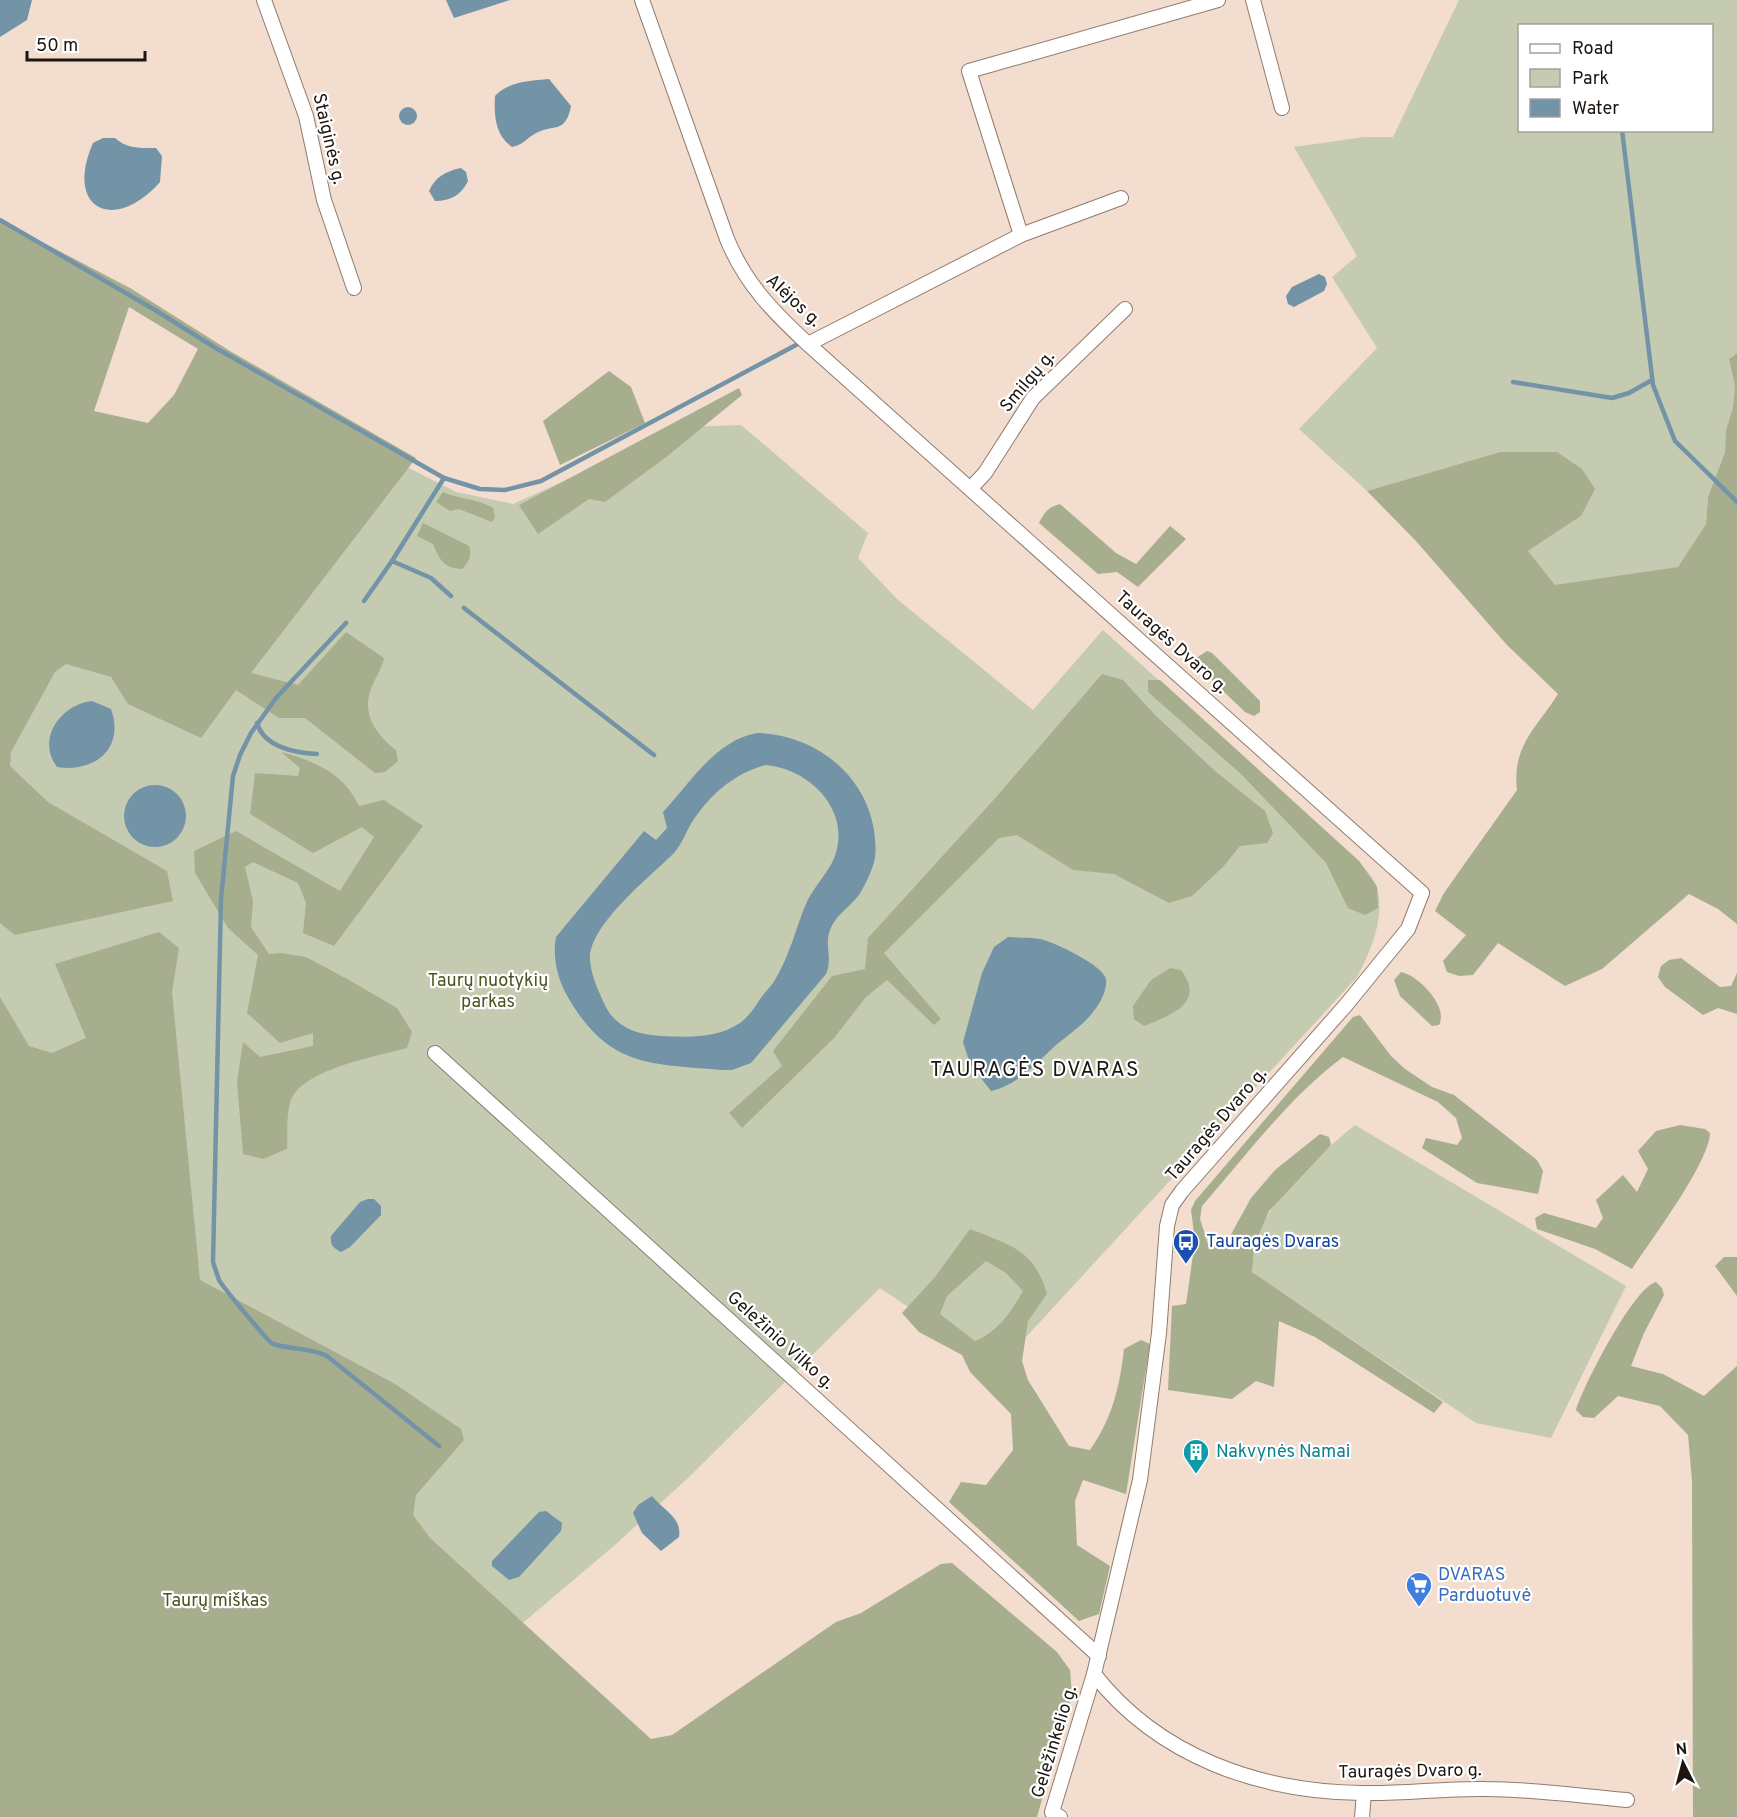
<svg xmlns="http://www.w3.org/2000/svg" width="1737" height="1817" font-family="Overpass,sans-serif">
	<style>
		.green { fill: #c5cbb0; fill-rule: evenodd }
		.forest { fill: #a7ae8e; fill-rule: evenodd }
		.water { fill: #7393a6; fill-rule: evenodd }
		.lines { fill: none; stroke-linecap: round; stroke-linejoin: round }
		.stream { stroke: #7393a6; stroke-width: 4.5 }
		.minor-casing { stroke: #8f7c6f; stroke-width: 16 }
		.minor { stroke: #fff; stroke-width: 14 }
		.labels { text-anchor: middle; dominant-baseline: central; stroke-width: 4.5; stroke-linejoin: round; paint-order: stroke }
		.street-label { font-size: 18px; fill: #1c1510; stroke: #fff }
		.park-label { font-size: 18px; fill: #4c5520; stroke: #fff }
		.transit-label { font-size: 18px; fill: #164399; stroke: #fff; text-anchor: start }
		.culture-label { font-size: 18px; fill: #0d838f; stroke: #fff; text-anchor: start }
		.shop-label { font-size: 18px; fill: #366cbe; stroke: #fff; text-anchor: start }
		.quarter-label { font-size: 21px; letter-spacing: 1.5px; fill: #1c1510; stroke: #fff }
	</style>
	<rect width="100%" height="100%" fill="#f2ddcf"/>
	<g class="green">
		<path d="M1459 0H1737V353L1729 359 1735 386 1733 407 1726 430 1725 452 1708 497 1706 524 1679 567 1555 586 1528 551 1581 516 1500 452 1367 491 1299 429 1377 348 1332 277 1357 256 1294 147 1364 137H1393ZM1520 26H1712V130H1520Z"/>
		<path d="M315 420 456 492 513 504 684 427 741 425 868 533 858 558 897 599 1033 710 1103 630 1359 861C1364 868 1375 879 1377 888 1385 918 1371 951 1357 977L1006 1359 989 1361 880 1288 688 1478 616 1544 491 1650 0 1817V733L69 607Z"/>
		<path d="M1355 1125 1626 1286 1551 1438 1476 1423 1252 1272C1252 1264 1252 1253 1254 1245 1270 1195 1317 1157 1355 1125Z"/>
	</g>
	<g class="forest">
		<path d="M0 220 130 288 230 351 416 458 251 673 298 685 346 632 384 658C382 668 377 675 373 684 360 711 374 733 396 750L398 761 385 772 375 773 305 718H279L236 690 201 738 128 704 111 677 66 664 55 672 11 752 10 766 48 802 167 871 173 901 15 935 0 923ZM129 307 198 349 174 395 148 423 94 411Z"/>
		<path d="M1737 353V924L1718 909 1689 894 1602 969 1565 986 1498 943 1473 975 1459 976 1447 972 1443 961 1466 935 1435 911 1444 893 1517 790C1512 745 1536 729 1558 694L1507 645 1415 540 1367 491 1500 452H1557L1582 469 1595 489 1581 516 1528 551 1555 585 1678 567 1706 524 1708 497 1725 452 1726 430 1733 407 1735 386 1729 359Z"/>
		<path d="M609 371 631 387 645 423 560 465 543 421Z"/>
		<path d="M739 388 742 395 665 458 605 502 589 499 538 534 519 505Z"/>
		<path d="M443 492C460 500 477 498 493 508L495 517 492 522 459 509 450 511 436 502Z"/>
		<path d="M1060 504 1116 553 1136 564 1170 526 1186 539 1138 587 1117 572 1098 574 1039 523C1044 513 1048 507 1060 504Z"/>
		<path d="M423 523 469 546C472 556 469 562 462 569 443 568 440 560 433 544L417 536Z"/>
		<path d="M1207 651 1212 653 1260 701V712L1254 716 1245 712 1197 666 1196 658Z"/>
		<path d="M1102 674 1123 680 1155 715 1215 771 1265 811 1273 833 1267 843 1240 846 1223 867 1192 896 1169 903 1114 874 1073 870 1017 835 999 838 884 953 941 1019 934 1025 887 980 866 997 834 1038 742 1128 729 1113 782 1066 773 1051 832 976 865 969 868 938 998 795Z"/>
		<path d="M1148 680H1160L1359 861 1377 887 1378 908 1365 915 1348 908 1326 863 1241 774 1148 692Z"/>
		<path d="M281 752C314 761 344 773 359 806L384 800 423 826 334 946 303 933 306 903 298 883 253 862 245 867 253 901 251 927 269 954 281 953 306 957 349 980 397 1008 412 1032 407 1048C378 1056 298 1070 290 1103 286 1117 288 1135 287 1149L263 1159 243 1154 237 1082 243 1042 260 1057 313 1046V1033L280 1043 247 1013 258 955 228 928 195 873 194 851 236 831 340 891 374 837 362 827 313 853 250 814 255 773 298 776 300 768Z"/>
		<path d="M159 932 179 948 172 992 200 1280 395 1384 461 1429 464 1440 416 1495 413 1515 430 1538 651 1739 672 1735 836 1622 861 1613 941 1564 952 1563 1057 1652 1070 1670 1072 1694 1037 1817H0V997L29 1046 52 1053 86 1038 55 964Z"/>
		<path d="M1681 958 1720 987 1731 986 1737 973V1014L1718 1008 1703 1015 1665 987 1658 977 1661 966 1669 960Z"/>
		<path d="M1170 968 1181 970C1206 1003 1171 1015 1144 1026L1134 1019 1133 1006 1151 980Z"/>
		<path d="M1401 972C1418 975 1449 1007 1439 1025L1432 1026 1400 996 1394 980Z"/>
		<path d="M1360 1015 1391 1056 1405 1069 1432 1087 1454 1095 1537 1160 1543 1171 1538 1194 1477 1183 1422 1148 1426 1138 1457 1145 1462 1138 1456 1118 1438 1102 1343 1057C1288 1098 1247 1155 1202 1206L1200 1219 1208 1244 1224 1247 1251 1198 1275 1170 1320 1134 1329 1137 1331 1145 1269 1211 1254 1246 1252 1272 1443 1402 1434 1413 1315 1337 1279 1321 1274 1387 1256 1381 1232 1399 1168 1390 1172 1306 1186 1304 1195 1241 1191 1210 1195 1201 1353 1017Z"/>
		<path d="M1680 1125 1705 1129 1710 1133C1709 1163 1651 1240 1632 1269L1595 1249 1537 1229 1535 1218 1544 1213 1596 1228 1603 1218 1596 1200 1623 1175 1637 1192 1648 1169 1638 1151 1656 1131Z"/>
		<path d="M970 1229C1010 1245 1034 1249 1047 1294L1028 1321 1022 1361 1028 1380 1069 1446 1090 1450C1112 1419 1120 1386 1124 1349L1141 1340 1150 1344 1126 1494 1083 1480 1075 1501 1077 1545 1110 1566 1099 1614 1079 1621 949 1502 961 1482 986 1485 1013 1450 1011 1414 970 1372 962 1355 919 1332 902 1313 935 1277ZM986 1261 1006 1273 1023 1291C1011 1312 998 1332 975 1341L940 1314 947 1296Z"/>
		<path d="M1724 1257H1737V1296L1715 1266Z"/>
		<path d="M1656 1282 1662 1288 1664 1295 1644 1333 1631 1366 1663 1374 1704 1396 1737 1366V1817H1693L1692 1481 1688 1435 1660 1406 1618 1396 1594 1418 1583 1417 1576 1410C1583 1386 1634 1287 1656 1282Z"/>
	</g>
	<g class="water">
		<path d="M0 0H32L27 20 0 37Z"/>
		<path d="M446 0H510L454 18Z"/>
		<path d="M549 79 571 106C565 136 553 122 533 135 525 140 522 145 512 147 495 135 494 116 495 96 509 81 530 81 549 79Z"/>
		<circle cx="408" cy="116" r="9"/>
		<path d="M103 138H115C127 149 140 148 156 148L162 156 160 182C114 234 64 209 93 143Z"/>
		<path d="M461 168 466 172 468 181C461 195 451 201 435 201L429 191C435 177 446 171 461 168Z"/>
		<path d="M1319 274 1325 277 1327 284 1324 291 1294 307 1288 304 1286 296 1292 287Z"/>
		<path d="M92 701 111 709C125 748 95 773 57 767 36 739 60 705 92 701Z"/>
		<path d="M757 733C813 734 865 773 874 830 875 839 877 852 874 862 872 871 864 887 859 895 850 907 835 915 830 930 824 946 833 957 826 974L751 1063 732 1070H722C650 1064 609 1067 569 999 558 981 552 958 556 937L644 831 656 840 667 828 663 812C690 783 716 740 757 733ZM766 765C809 769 851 809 835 856 830 871 812 888 805 906 796 929 789 956 776 978 772 986 765 992 760 999 754 1009 749 1016 740 1023 716 1039 689 1037 661 1036 634 1034 614 1027 603 1001 597 988 590 972 590 958 590 924 651 876 674 853 682 844 686 832 692 822 711 794 733 774 766 765Z"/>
		<circle cx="155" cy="816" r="31"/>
		<path d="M1008 937C1018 938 1030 937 1040 939 1054 942 1103 965 1106 979 1107 987 1103 998 1098 1005 1087 1023 1070 1033 1055 1046 1035 1064 1018 1085 991 1091L970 1064 963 1042 982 973 994 947Z"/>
		<path d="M368 1199H374L381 1206V1215L350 1247 341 1252C333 1248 330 1245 331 1236L360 1202Z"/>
		<path d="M652 1496C664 1511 682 1517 679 1537L661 1551 642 1533 633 1513 638 1505Z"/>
		<path d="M546 1511 562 1523 561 1531 519 1577 509 1580 492 1566V1561L539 1512Z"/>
	</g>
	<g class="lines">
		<g class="stream">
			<path d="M1622 130 1653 385 1675 441 1737 502"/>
			<path d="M0 220 155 310 214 347 444 478 480 489 505 490 541 481 796 345"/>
			<path d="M1513 382 1612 398 1629 393 1652 380"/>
			<path d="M392 561 431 578 451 596"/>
			<path d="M364 601 392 561 444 478"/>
			<path d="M464 608 654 755"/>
			<path d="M346 623 276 698 251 733 240 755 233 776 221 899 213 1262C215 1268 217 1274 219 1280 223 1287 268 1342 273 1344 291 1350 310 1347 327 1356L439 1446"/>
			<path d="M257 723C264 747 295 753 317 754"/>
		</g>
		<g class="minor-casing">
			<g id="minor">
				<path d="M264 0 306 116 324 200 354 288"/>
				<path d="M642 0 727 239C745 283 773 312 808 344L1422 893 1408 929 1346 1005 1182 1191 1172 1205 1167 1226 1159 1333 1140 1480 1094 1674C1159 1757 1260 1792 1363 1793 1404 1794 1445 1788 1486 1789 1533 1789 1580 1796 1627 1800"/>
				<path d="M1253 0 1282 108"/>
				<path d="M1021 235 969 71 1218 0"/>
				<path d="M808 344 1021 235 1121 198"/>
				<path d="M971 488 985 473 1033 398 1125 309"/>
				<path d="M435 1053 1099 1656"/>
				<path d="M1060 1817 1052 1812 1094 1674"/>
				<path d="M1362 1817 1364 1793"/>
			</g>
		</g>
		<use href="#minor" class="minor"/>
	</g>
	<defs>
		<g id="bus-pin" transform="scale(1.35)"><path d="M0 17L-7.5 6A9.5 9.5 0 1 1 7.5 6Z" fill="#1a4fb4" stroke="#fff"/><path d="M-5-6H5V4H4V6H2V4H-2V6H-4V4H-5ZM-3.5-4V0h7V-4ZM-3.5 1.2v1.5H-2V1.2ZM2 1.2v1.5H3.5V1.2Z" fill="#fff"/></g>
		<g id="building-pin" transform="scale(1.35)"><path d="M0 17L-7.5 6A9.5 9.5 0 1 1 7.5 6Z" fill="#0f9aa8" stroke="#fff"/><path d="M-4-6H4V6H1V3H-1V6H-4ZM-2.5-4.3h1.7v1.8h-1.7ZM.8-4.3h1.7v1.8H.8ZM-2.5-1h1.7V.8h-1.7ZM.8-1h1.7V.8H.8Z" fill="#fff"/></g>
		<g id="supermarket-pin" transform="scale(1.35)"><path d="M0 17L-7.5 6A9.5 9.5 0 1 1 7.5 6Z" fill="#3f7fe0" stroke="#fff"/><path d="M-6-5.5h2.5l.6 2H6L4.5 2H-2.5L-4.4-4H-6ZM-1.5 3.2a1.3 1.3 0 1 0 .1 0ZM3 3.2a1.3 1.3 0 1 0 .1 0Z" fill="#fff"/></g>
	</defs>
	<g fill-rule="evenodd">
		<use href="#bus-pin" x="1186" y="1242"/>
		<use href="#building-pin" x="1196" y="1452"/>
		<use href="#supermarket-pin" x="1419" y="1585"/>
	</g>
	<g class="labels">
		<g class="street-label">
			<text transform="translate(328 139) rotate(77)">Staiginės g.</text>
			<text transform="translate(793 301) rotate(43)">Alėjos g.</text>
			<text transform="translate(1028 382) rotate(-50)">Smilgų g.</text>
			<text transform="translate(1171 643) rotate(42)">Tauragės Dvaro g.</text>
			<text transform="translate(1217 1125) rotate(-49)">Tauragės Dvaro g.</text>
			<text transform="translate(780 1341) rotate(42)">Geležinio Vilko g.</text>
			<text transform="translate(1055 1742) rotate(-73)">Geležinkelio g.</text>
			<text transform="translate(1410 1772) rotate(-1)">Tauragės Dvaro g.</text>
		</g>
		<g class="park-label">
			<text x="488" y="981">Taurų nuotykių<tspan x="488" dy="21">parkas</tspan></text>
			<text x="215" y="1601">Taurų miškas</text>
		</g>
		<g class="transit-label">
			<text x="1206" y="1242">Tauragės Dvaras</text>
		</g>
		<g class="culture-label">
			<text x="1216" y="1452">Nakvynės Namai</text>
		</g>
		<g class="shop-label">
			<text x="1438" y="1575">DVARAS<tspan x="1438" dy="21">Parduotuvė</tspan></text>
		</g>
		<g class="quarter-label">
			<text x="1035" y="1070">TAURAGĖS DVARAS</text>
		</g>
	</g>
	<rect x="1518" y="24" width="195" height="108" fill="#ffffff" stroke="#a4a19f" stroke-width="1.5"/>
	<rect x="1530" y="44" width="30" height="9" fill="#ffffff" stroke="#a4a19f" stroke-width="1.5"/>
	<text x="1572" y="54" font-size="18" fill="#1c1510">Road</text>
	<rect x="1530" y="69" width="30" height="18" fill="#c5cbb0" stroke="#a4a19f" stroke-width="1.5"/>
	<text x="1572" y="84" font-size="18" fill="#1c1510">Park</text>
	<rect x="1530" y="99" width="30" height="18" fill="#7393a6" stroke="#a4a19f" stroke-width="1.5"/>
	<text x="1572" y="114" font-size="18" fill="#1c1510">Water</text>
	<g transform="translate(1683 1763) rotate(354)" stroke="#ffffff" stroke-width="4.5" paint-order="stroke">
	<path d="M0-4.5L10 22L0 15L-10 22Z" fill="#1c1510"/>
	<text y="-9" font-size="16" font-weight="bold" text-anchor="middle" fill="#1c1510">N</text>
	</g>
	<path d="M27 51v9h118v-9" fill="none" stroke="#1c1510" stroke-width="3"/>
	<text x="36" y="51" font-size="18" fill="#1c1510" stroke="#ffffff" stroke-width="4.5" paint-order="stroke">50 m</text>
</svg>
